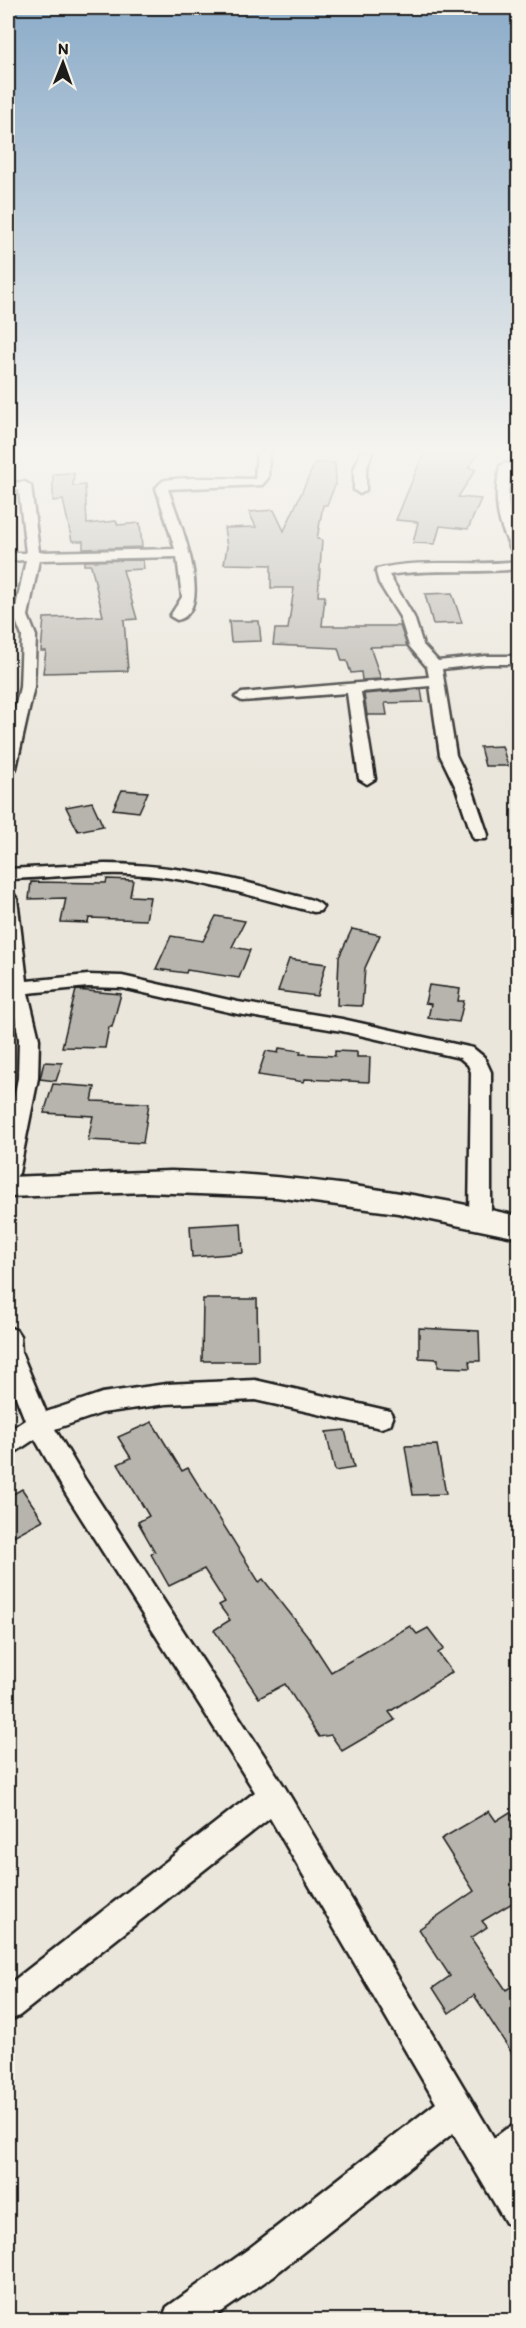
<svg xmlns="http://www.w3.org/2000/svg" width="526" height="2328" font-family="Itim,sans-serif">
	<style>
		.building { fill: #b6b4ac; stroke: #1c1c1c; stroke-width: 1.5 }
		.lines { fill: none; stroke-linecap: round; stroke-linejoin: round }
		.street-casing { stroke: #1c1c1c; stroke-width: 5 }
		.secondary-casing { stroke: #1c1c1c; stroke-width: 5 }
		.street { fill: #f7f3e8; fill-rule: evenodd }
		.secondary { fill: #f7f3e8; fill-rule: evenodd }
	</style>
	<rect width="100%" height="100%" fill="#eae6dc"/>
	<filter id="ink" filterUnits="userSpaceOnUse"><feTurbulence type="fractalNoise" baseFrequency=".0167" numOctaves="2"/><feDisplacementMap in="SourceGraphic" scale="12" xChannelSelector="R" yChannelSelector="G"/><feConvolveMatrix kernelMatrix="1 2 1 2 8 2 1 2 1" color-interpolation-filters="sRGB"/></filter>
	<g filter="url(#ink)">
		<g class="building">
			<path d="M424 452H480L468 468 476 469 458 497 481 499 468 529 440 526 435 544 413 543 418 522 396 520Z"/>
			<path d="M315 463H335L336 483 327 505H323L317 539 322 540 318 596H325L322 626H400L407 646 370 647 381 679 362 680 361 672 351 673 347 661H342L338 648 273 645 275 629H288L294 588H271V565L224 564 227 547 224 528 256 527 249 512 274 510 284 531Z"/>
			<path d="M74 473 73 486 85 485 87 524 116 521 118 525 140 523 142 547 83 549V541H72L63 500 53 501V474Z"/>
			<path d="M143 560 144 569 123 570 137 619 124 620 128 671 43 673 46 651H41L44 618 103 616 91 565H84V561Z"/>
			<path d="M452 593 462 623 433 624 425 594Z"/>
			<path d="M229 621H259L261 641 231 642Z"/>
			<path d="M421 689 423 702 385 703 387 715H367L364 694Z"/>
			<path d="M502 746 508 766H485L480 747Z"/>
			<path d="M122 790 148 792 139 812 113 809Z"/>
			<path d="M92 802 103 826 78 831 66 807Z"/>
			<path d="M107 879 133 880 130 896 150 897 146 920 89 918 88 923 61 922 66 898 29 899 31 882 106 883Z"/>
			<path d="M216 916 245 921 232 947 250 950 239 978 187 970 186 973 156 969 171 936 203 941Z"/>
			<path d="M352 929 380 935 365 968 362 1006 337 1005 339 957Z"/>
			<path d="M289 959 326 964 317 996 278 991Z"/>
			<path d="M429 985 460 989 458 1001H464L459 1022 428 1018 431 1004 425 1003Z"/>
			<path d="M76 990 121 994 112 1027H109L105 1048 62 1047Z"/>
			<path d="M279 1048 301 1051 300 1054 335 1056V1051L357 1052V1057H370L369 1082 305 1079 304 1082 258 1075 266 1051 278 1053Z"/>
			<path d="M44 1062 62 1063 56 1081 40 1079Z"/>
			<path d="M53 1084 95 1087 92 1101 149 1103 143 1143 88 1140 93 1116 44 1113Z"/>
			<path d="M241 1223 243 1253 192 1257 190 1226Z"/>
			<path d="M203 1299H257L258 1361H202Z"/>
			<path d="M419 1328 479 1331 480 1361H469L470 1368 438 1367V1359L419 1358Z"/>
			<path d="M152 1422 182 1471 188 1468 259 1582 263 1579 307 1635 331 1672 410 1626 417 1634 428 1628 444 1649 438 1653 452 1672 389 1712 395 1720 342 1751 331 1735 319 1737 285 1684 259 1698 214 1630 230 1620 219 1605 225 1602 204 1569 169 1586 151 1554 155 1552 138 1522 149 1516 118 1464 131 1458 118 1437Z"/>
			<path d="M345 1430 354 1468 335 1471 326 1432Z"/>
			<path d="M437 1445 446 1494 413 1495 405 1446Z"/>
			<path d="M22 1489 43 1520 8 1539V1497Z"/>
			<path d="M489 1811 496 1821 510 1812 519 1824V1899L482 1921 487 1927 471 1938 506 1990 519 1982V2064L474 1995 449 2013 433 1988 450 1976 419 1929 474 1891 441 1839Z"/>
		</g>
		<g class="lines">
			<g class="street-casing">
				<g id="street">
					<path d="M257 452H269L268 478 262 485 168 489C176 513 218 610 177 620L170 616 182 597 177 557 39 560 28 616 36 636 34 687 16 768 14 771 8 773V738L20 687 22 636 14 616 26 560 8 561V553H26L19 490 8 489V483L25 482 31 486 39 552 175 549 156 488C158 486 160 483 163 481 174 476 238 479 255 479Z"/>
					<path d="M361 452H372L366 470V490L360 494 354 490V470Z"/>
					<path d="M506 463 512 466C509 482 506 497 510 513 513 528 520 539 518 554 511 552 510 546 507 540 495 515 495 493 500 466Z"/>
					<path d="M518 561V569C476 574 432 568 389 575L414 617 423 645 438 661 486 656H518V664H486L442 669 456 755 472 788 488 835 486 839H474L472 835 456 788 440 755 430 686 361 692 375 779 367 784 359 779 347 693 242 701 235 697 242 693 429 677 427 667 409 646 400 617 379 583 376 572 377 569C423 558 472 567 518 561Z"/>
					<path d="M105 864C167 864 229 876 289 894 299 897 317 899 323 907L320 911 314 912C257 898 203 880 145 875 99 871 53 878 8 879V869Z"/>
					<path d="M8 894 14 895 17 899 27 981 88 975 122 976 238 1002 342 1019 473 1048 484 1057 491 1072V1218L488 1224 480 1226 472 1224 469 1218 471 1072 468 1065 460 1058 342 1031 238 1014 122 988 88 987 28 993 39 1039 38 1078 19 1173 15 1178 8 1180V1127L18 1078 19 1039 8 977Z"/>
					<path d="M8 1327 16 1330 20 1336 21 1352 46 1412 102 1393 166 1384 255 1380 390 1411 393 1418 390 1425 381 1428 255 1400 166 1404 102 1413 55 1429 84 1478 284 1786 494 2138 506 2129 518 2124V2162L512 2167 518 2178V2228L506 2223 453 2133 273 2276 210 2320H162L167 2307 247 2250 436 2103 270 1818 19 2016 8 2021V1985L255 1792 66 1494 35 1439 17 1451 8 1454V1431L25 1420 8 1377Z"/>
				</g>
			</g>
			<g class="secondary-casing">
				<path id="secondary" d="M171 1171C288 1174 404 1190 518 1216V1238L398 1213 276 1197 147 1192 8 1197V1177Z"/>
			</g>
			<use href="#street" class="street"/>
			<use href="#secondary" class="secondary"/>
		</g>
	</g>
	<linearGradient id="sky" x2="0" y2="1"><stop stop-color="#8cacc9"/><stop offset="0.58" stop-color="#f6f4ef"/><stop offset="1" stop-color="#f6f4ef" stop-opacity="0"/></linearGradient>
	<rect width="526" height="778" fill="url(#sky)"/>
	<rect width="526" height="2328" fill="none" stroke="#f7f3e8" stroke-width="30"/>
	<rect x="15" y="15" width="496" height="2298" fill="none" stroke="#1c1c1c" stroke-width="2" filter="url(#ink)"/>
	<g transform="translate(63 63) rotate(1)" stroke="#f7f3e8" stroke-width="4.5" paint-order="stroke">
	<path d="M0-4.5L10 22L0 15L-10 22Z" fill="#1c1c1c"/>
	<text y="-9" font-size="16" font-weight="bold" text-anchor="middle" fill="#1c1c1c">N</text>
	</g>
</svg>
